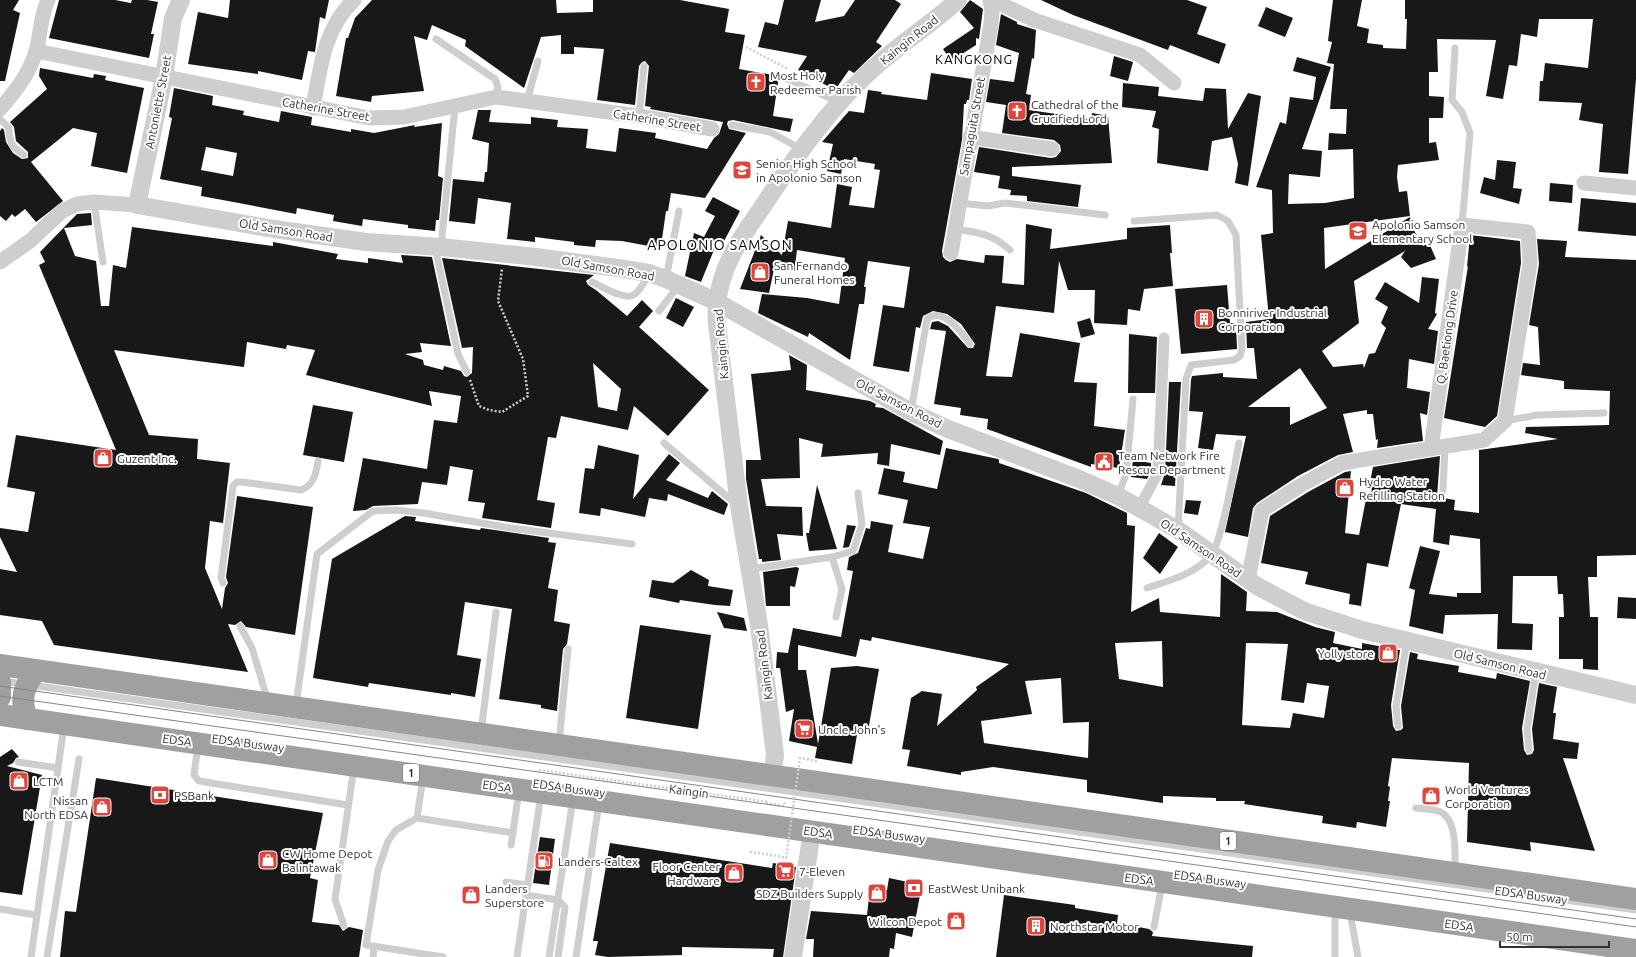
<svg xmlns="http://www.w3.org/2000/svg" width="1636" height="957" font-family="Ubuntu,sans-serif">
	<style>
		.building { fill: #181818; fill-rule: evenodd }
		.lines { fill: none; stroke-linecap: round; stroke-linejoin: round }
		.path { stroke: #cecece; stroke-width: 2.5; stroke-dasharray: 2 2; stroke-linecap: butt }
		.service { stroke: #cecece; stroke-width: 7 }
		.pedestrian { stroke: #cecece; stroke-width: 11 }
		.minor { stroke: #cecece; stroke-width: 15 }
		.tertiary { stroke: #cecece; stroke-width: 18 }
		.trunk { stroke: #a0a0a0; stroke-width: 22 }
		.tram { stroke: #868686; stroke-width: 1 }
		.path-bridge { stroke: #cecece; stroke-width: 2.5; stroke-dasharray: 2 2; stroke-linecap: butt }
		.labels { text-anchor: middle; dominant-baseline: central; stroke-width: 4; stroke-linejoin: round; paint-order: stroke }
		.shield { fill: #fff; stroke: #6f6f6f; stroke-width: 1 }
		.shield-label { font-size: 11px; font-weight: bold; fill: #313131 }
		.street-label { font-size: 12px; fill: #313131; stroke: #fff }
		.poi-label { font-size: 12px; fill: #313131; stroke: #fff; text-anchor: start }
		.neighbourhood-label { font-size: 13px; letter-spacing: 1px; fill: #000; stroke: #fff }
		.quarter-label { font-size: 14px; letter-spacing: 1px; fill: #000; stroke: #fff }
	</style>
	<rect width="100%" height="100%" fill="#fff"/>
	<g class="building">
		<path d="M0 0H19L13 10 20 13 5 81H0Z"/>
		<path d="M59 0H115L131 3 132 0H147L158 2 151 34H154L149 58 49 38Z"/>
		<path d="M230 0H329L325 19 320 17 315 52 308 51 302 80 258 71V74L188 64 198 12 228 18Z"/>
		<path d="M372 0H556L557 13 593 12V0H680L729 9 725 32 745 35 739 69 779 76 773 116 793 119 790 132 733 120 728 121 727 124 729 129 746 133 705 198 671 193 668 211H666L661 246 654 245V247L622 241 596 240 595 247 574 245V242L535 237V242L507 239 511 203 478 198 475 224 449 221 453 179 484 182 485 172H487L489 143 472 139 478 110H491L489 122 531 124V117L558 120 557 127 588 129 586 148 616 152 619 128 656 133 655 138 707 149 714 138 719 134 723 122 650 109 651 107 645 106 649 66 645 61 642 62 639 66 635 105 597 100 604 49 574 47V54H561V35L541 37 524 88 465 46 466 40 432 25 427 40 414 36 424 91 372 96 371 102 336 96 346 38H348L355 18Z"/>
		<path d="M784 0H821L815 22 844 16 855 0H895L901 4 876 42 882 46 854 73 849 70 835 90 798 70 807 56 758 47 765 22 778 25Z"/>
		<path d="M970 0 983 9 979 39 976 38V45L951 61 943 49 974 28 960 12Z"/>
		<path d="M1041 0H1187L1207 7 1197 34 1226 44 1219 64 1170 45 1168 50 1073 15Z"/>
		<path d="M1333 0H1362L1357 26 1369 29 1367 43 1383 45V48L1406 49 1407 19H1405V0H1636V79L1628 174 1599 172 1603 124 1579 120 1582 103 1539 101 1540 81H1543L1545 63 1588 68 1593 19H1539L1537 37 1521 34 1517 66 1509 65 1503 99 1486 96 1496 40 1437 39 1438 72H1429V96L1444 97 1443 118H1429V143L1436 142 1439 160 1398 165 1397 177 1399 192 1407 191 1410 216 1324 228 1325 269 1410 217 1412 227 1423 246 1429 243 1436 259 1411 268 1401 257 1405 251 1354 281 1359 323 1322 351 1333 367 1363 364 1364 368 1369 354 1375 353 1386 328 1381 323 1388 307 1375 299 1385 282 1419 303 1422 277 1439 279 1435 313 1437 314 1428 329 1438 331 1434 364 1409 359 1407 388 1430 392 1427 415 1420 413 1423 441 1377 448 1378 439 1376 440 1373 414H1367V410L1343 414 1353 452 1338 455 1298 476 1257 503 1253 508 1248 537 1225 532 1246 436 1216 434 1213 450 1198 448 1203 412 1189 411 1191 380 1192 376 1223 373V377L1257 379 1254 348H1247L1246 322 1269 319 1261 235 1273 233 1272 190 1256 187 1280 122 1286 124 1290 97 1313 100 1316 77 1293 71 1297 57 1331 67 1302 149 1322 151 1320 177 1289 174 1288 204 1325 203 1354 198 1353 149 1328 150 1329 133 1346 134 1347 109H1330L1334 64 1327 63 1332 42 1328 41ZM1300 368 1327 408 1290 425V407H1248Z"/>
		<path d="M1266 7 1293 18 1285 37 1258 26Z"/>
		<path d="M1001 14 1017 22V24L1036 30 1034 59 1032 58 1026 94 1031 95 1029 110 1091 119 1092 113 1108 116 1112 163 1012 167V176L1081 185 1078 207 1027 201V196L1010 195 1011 190 998 188 1000 176 974 172 979 147 1051 158 1056 157 1061 151 1060 145 1054 140 1002 133 1006 105 986 102 990 79 1014 82 1019 53 996 45Z"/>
		<path d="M1114 56 1133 62 1128 81 1110 76Z"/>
		<path d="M40 68 93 78 94 74 106 76 105 80 144 88 127 173 91 166 97 133 73 128 31 162 63 201 36 222 25 209 15 217 12 214 6 221 0 216V131L2 128 4 130 6 142 13 153 22 159 28 158V152L16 141 14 127 10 122 47 89 39 76Z"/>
		<path d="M931 73 972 79 969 100H967L966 104H964L962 140 942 251 943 257 946 260 950 262 957 259 984 263 985 255 1004 256 1002 283 1024 285 1026 224 1052 229 1050 249 1127 239V228L1170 225 1172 253H1170L1173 286 1144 289 1140 311 1128 309 1127 325 1094 323 1095 290H1068L1059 261 1054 313 996 306 986 376 1012 377 1020 333 1080 343 1074 382 1097 383 1094 426 1125 430 1119 468 1091 464V467L987 429 988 419 960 415 961 408 934 404 946 331 930 329 932 322 938 321 948 326 968 348H973L975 344 961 324 947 314 933 311 923 316 920 328 916 327 909 372 873 366 883 305 904 308 910 267 868 261 864 287H866L864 304H859L850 360 809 333 808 337 758 313 762 294 807 298 839 304 845 258 797 250 795 267 799 271 774 269 769 293 740 289 761 235 782 255 788 221 831 228 837 184 852 187 849 205 874 208 880 170 874 169 875 164 844 159 841 174 827 171 833 144 822 142 849 111 864 113 868 90 882 92 881 94 927 100Z"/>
		<path d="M1123 83 1159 87 1158 96 1203 101 1205 88 1226 89 1228 129 1248 93 1261 96 1248 186 1235 183 1238 164 1232 137 1212 141 1208 171 1157 163 1159 129 1152 127 1156 111 1122 107Z"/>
		<path d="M174 88 213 96 212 105 244 111 243 115 279 122 281 111 312 117 311 125 351 132V129L374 133 415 125 414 127 442 123 438 176 443 178 439 220H436L435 231 408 228V225L363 219 362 226 333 221 334 215 297 208 296 214 228 201 201 196 202 187 160 179 172 118 169 117ZM206 147 237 153 233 176 201 170Z"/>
		<path d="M1497 160 1516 162 1513 188 1522 189 1519 204 1480 193 1484 177 1495 180Z"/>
		<path d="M1550 183 1573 185 1572 203 1549 201Z"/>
		<path d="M713 197 740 211 723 243 718 240 701 282 685 276 694 233 704 237 715 216 705 211Z"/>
		<path d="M1581 198 1636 203V236L1578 231Z"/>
		<path d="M91 213 92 225 64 228 75 256 96 261 101 306H109L113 265 126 268 132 227 273 246V242L338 254 336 259 368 263V258L403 263 401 255 432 257 451 346 420 343 422 352 405 354 423 360 424 365 443 370 444 366 461 371 464 376 467 377 472 373 473 347 462 348 442 258 594 275 586 281 588 285 596 290 627 316 642 300 653 311 639 327 709 390 668 436 634 406 628 430 561 416 556 438 548 437 537 500 555 503 551 528 482 518 485 503 468 501 473 470 450 466 447 485 422 482 418 504 373 506 366 510 353 511 363 458 427 469 434 420 457 423 461 396 429 391 432 406 306 375 315 350 287 345 286 349 247 342 244 367 114 350 149 435 198 439 197 459 230 463 223 523 210 521 205 568 222 609 225 588 228 583 226 577 237 496 313 507 295 635 246 627 241 621 235 625 228 624 248 672 54 645 42 621 0 615V569L17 572 0 537V528L28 532 35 492 7 487 16 435 116 450 39 265 45 262 40 252 77 214ZM593 363 621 389 617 411 598 407Z"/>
		<path d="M1470 235 1520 241 1521 263 1497 416 1485 427 1444 418 1468 266 1467 267Z"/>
		<path d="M1537 239 1567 241 1565 257 1636 260V555L1597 556V577H1588L1590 617H1598V670L1583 669V659H1559V617H1564L1563 594H1558L1557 576H1513L1512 623 1533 624 1532 650 1497 649 1498 614 1445 615 1443 634 1409 626 1415 590 1409 588 1420 546 1440 551 1429 594 1457 597V593H1481L1480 539 1450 535 1449 545 1433 542 1436 509 1401 504 1388 567 1367 563 1361 606 1349 604 1350 594 1305 584 1308 572 1261 563 1270 516 1308 492 1345 472 1351 471 1345 533 1359 535 1366 499 1372 498 1371 477 1373 467 1440 456 1437 497 1455 500 1454 510 1479 513V450L1558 439 1525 433 1526 427 1609 425 1610 391 1564 389V381L1521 375 1523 363 1540 365 1538 327 1529 325 1539 264Z"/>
		<path d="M1227 285 1230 323H1236L1237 349 1181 354 1175 289Z"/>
		<path d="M676 298 694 307 683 327 666 318Z"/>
		<path d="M1090 318 1095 334 1081 338 1077 322Z"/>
		<path d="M1129 334 1157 337 1155 393H1128Z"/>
		<path d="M789 355 807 365 806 390 870 401 876 404 875 407 883 408 943 441 940 455 891 444 889 466 877 464 878 453 821 457 823 444 799 438 800 478 761 479 766 506 802 507 803 536 777 534 781 560 762 562V559H759L746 479V460H761L751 374 791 370Z"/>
		<path d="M1169 382H1181L1175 486 1161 485 1165 473Z"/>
		<path d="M313 405 353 412 344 462 303 455Z"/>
		<path d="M598 445 639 455 633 499 669 454 680 463 666 480 708 498 712 491 728 504 724 515 668 494 667 501 649 498 645 517 601 508 600 516 579 513 585 468 594 469Z"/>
		<path d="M946 448 998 459 999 460V463L1086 493 1127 513V525L1135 526 1131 612 1159 598 1160 612 1220 617 1221 574 1247 592 1246 611 1277 612 1315 627 1335 632 1333 643 1362 649V643L1400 650 1391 705 1393 726 1396 731 1401 730 1403 728 1401 706 1410 652 1418 654 1417 659 1459 666 1458 672 1496 679 1497 673 1530 681 1522 728 1524 750 1527 755 1532 754 1534 750 1532 729 1539 683 1557 687 1553 713H1556L1553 739 1579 743 1577 759 1563 758 1595 851 1530 842 1531 851 1467 842 1469 763 1392 758 1388 786 1390 787 1388 801H1390L1386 827 1357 822 1356 828 1322 823 1323 816 1244 804 1245 801H1216V798L1163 796V803L1087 792V780L993 767 961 772V775L907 766 910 750 902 749 911 698 922 691 942 694 937 726 977 690 976 687 1009 664 872 637 871 641 860 639 856 657 798 645V670H806L818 744 831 668 857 666 879 669 868 731 858 729 852 764 815 758 817 747 789 741 794 709 786 712 780 668H776L777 652 788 653 793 628 841 637 853 571 847 570 849 557 858 553 866 528 870 529 871 521 893 525 888 552 923 559 930 527 903 523 908 500 878 494 884 468 905 472 903 482 937 489ZM1162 641 1163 687 1119 679 1115 643ZM1246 643 1288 644 1281 700 1304 703 1307 683 1329 686 1324 718 1293 713 1290 728 1242 725ZM1061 678 1063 723 1089 722 1088 758 984 743 981 721 1032 714 1025 681Z"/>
		<path d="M1133 460 1151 463V471L1147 479 1131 477Z"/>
		<path d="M817 485 837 549 809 551 806 533H809Z"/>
		<path d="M1186 500 1201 501 1198 515 1184 513Z"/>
		<path d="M405 516 416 517 415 521 480 530 481 528 549 538 548 542 556 543 548 588 558 590 554 621 570 624 567 644 563 649 557 711 541 708V705L499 699 512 609 465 602 457 655 481 659 475 697 451 693V695L369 683 368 687 313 678 332 559Z"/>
		<path d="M847 525 856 526 849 547 843 548Z"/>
		<path d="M1159 533 1178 547 1160 574 1143 558Z"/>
		<path d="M796 567 799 568 795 587 790 586V606H766L763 572Z"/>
		<path d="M691 570 709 580 708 586 733 590 730 606 715 605 680 600 679 603 649 597 652 580 673 583Z"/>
		<path d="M1618 597 1636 598V619L1617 618Z"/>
		<path d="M717 612 744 618 747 631 724 628Z"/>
		<path d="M640 625 711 635 698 729 626 718Z"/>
		<path d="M12 749 19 757 16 758 13 763 7 766 42 775 22 895 0 892V757Z"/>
		<path d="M96 778 323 813 310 878 318 880 312 922 339 925 343 931 349 927 363 930 359 957H60L65 911 76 912Z"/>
		<path d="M540 837 555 839 549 885 533 883Z"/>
		<path d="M610 843 772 868 773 863 796 867 783 957H773L774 949 682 947V955L608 957 595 955 598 941H593Z"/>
		<path d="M889 878 922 885 912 937 896 933 894 949 890 948 889 957H813L814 939H806L811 911 867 915 870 888 887 890Z"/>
		<path d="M1004 895 1075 905V908L1118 915 1117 923 1149 929 1153 932 1152 936 1253 946 1252 957H996Z"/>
	</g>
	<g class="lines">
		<g class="path">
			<path d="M746 47 788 69"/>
			<path d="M470 380 479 406 489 410 502 412 528 396 523 359 498 301 502 269"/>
			<path d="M807 759 819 762"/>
			<path d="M539 770 768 802"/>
			<path d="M766 803 784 806 785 802"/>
			<path d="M751 851V852L778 856"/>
		</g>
		<g class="service">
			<path d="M436 39 495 79 498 87 496 97"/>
			<path d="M1455 48 1452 100 1462 112 1470 133 1462 225"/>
			<path d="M787 79 839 102"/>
			<path d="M527 101 538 61"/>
			<path d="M639 116 644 66"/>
			<path d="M0 119 9 128C9 141 12 148 24 155"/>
			<path d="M732 125 770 132 801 149"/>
			<path d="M94 202 103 262"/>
			<path d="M959 203 988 206 1005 203 1105 215"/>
			<path d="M1134 221 1217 215 1228 221 1236 235 1242 349 1240 356 1234 360 1191 365 1186 379 1178 529"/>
			<path d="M955 229C979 233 991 233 1010 250"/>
			<path d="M435 247 458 354 467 372"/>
			<path d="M441 247 455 106"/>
			<path d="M666 279 679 211"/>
			<path d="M592 282C601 286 626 302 635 294 641 289 645 281 649 274"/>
			<path d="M659 311 679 285"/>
			<path d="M911 411 927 319C943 306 962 333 970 344"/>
			<path d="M1505 421 1537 415 1604 413"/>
			<path d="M664 443 736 504"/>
			<path d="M1443 490 1445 447"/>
			<path d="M1118 496 1126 474 1133 399"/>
			<path d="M832 557 842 589 836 617"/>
			<path d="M751 569 832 557 853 551 862 524 858 493"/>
			<path d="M223 583 221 578 233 486 237 482H242L301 490C314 485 316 474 318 461"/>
			<path d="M1147 588C1168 581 1196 574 1211 555 1222 542 1235 464 1239 443"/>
			<path d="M240 626 252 648 268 701"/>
			<path d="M2 681 1636 910"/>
			<path d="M296 705 317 554 373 511 396 510 423 513 511 528 632 544"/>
			<path d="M1398 726 1396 706 1407 641"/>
			<path d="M481 732 496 612"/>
			<path d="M559 743 568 649"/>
			<path d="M198 745 194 775 199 781 348 805"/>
			<path d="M1529 750 1527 729 1536 672"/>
			<path d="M18 762 58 768"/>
			<path d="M1416 808C1423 809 1431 809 1438 811 1458 817 1455 855 1455 871"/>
			<path d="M417 818 423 777"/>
			<path d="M511 845 519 791"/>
			<path d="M506 882 528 885"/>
			<path d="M526 895 558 900 565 907 558 957"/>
			<path d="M0 909 35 915"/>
			<path d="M1350 912 1358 957"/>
			<path d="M344 926 335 899 354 767"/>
			<path d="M1154 927 1162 884"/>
			<path d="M31 957 64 726"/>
			<path d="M47 957 79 759"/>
			<path d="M373 957 374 947"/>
			<path d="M443 957 366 945 378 870 388 841 396 830 417 818 513 833"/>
			<path d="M517 957 541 794"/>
			<path d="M549 957 573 799"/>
			<path d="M576 957 599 803"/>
			<path d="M1335 957V910"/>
		</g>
		<path class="pedestrian" d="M1139 508 1158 473 1164 338"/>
		<g class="minor">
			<path d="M993 0 1034 20 1140 55 1174 83"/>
			<path d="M36 51 369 118 404 117 496 97 639 116 712 129"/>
			<path d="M313 108C320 69 324 28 354 0"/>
			<path d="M0 109C15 92 30 73 36 51 41 34 40 17 48 0"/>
			<path d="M970 137 1052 149"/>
			<path d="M1584 183 1636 188"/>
			<path d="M951 253 991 24 992 10 990 0"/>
			<path d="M0 262 30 241 62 211 77 204 94 202 137 205"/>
			<path d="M1248 580 1262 510 1303 484 1342 463 1484 440 1505 421 1530 263 1528 232 1462 225 1431 449"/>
		</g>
		<g class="tertiary">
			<path d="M181 0 173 18 164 77 137 205 274 229 366 242 441 247 536 257 618 268 649 273 666 279 717 302 911 412 948 429 1079 479 1118 496 1178 530 1257 586 1304 611 1362 630 1636 695"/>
			<path d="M772 776 775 755 759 625 739 506 717 324C715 305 719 286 726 268 735 245 751 224 765 203 795 158 825 114 864 77 893 48 928 27 958 0"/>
			<path d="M793 957 812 831"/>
		</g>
		<g class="trunk">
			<path d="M0 665 1636 899"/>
			<path d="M0 682V697"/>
			<path d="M0 715 1636 950"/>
			<path d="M27 719C19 699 24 686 36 671"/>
		</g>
		<g class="tram">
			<path d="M0 686 1636 919"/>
			<path d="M0 696 1636 927"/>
		</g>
		<path class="path-bridge" d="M778 856 786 858 800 758 807 759"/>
	</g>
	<defs>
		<g id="church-square" transform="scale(1)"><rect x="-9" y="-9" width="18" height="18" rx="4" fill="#df463b" stroke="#fff"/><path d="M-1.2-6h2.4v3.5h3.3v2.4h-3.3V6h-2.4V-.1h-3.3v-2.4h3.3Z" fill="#fff"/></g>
		<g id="school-square" transform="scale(1)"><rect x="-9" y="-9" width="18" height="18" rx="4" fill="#df463b" stroke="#fff"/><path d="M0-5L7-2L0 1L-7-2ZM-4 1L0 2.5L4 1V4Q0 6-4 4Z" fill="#fff"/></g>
		<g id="shop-square" transform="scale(1)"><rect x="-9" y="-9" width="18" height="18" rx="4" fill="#df463b" stroke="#fff"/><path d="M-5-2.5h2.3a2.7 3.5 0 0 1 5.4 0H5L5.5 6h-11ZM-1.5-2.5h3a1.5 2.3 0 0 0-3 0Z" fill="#fff"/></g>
		<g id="building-square" transform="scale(1)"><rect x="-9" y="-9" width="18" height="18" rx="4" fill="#df463b" stroke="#fff"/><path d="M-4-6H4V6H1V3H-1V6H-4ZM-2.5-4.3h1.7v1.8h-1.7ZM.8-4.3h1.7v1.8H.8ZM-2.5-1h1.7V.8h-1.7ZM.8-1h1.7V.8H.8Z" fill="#fff"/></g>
		<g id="civic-square" transform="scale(1)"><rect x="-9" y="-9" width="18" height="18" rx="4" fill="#df463b" stroke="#fff"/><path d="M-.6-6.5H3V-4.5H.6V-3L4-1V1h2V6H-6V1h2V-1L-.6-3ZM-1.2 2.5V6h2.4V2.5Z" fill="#fff"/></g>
		<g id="supermarket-square" transform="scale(1)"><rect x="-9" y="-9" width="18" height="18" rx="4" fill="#df463b" stroke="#fff"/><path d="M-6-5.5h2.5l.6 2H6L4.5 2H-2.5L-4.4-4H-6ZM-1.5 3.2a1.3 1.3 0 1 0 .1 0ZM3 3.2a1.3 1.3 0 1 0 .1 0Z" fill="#fff"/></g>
		<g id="bank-square" transform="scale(1)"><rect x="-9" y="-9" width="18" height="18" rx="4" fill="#df463b" stroke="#fff"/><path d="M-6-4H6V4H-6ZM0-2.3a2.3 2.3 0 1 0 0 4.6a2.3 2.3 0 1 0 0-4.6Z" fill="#fff"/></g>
		<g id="fuel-square" transform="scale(1)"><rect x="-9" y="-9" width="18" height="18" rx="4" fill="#df463b" stroke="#fff"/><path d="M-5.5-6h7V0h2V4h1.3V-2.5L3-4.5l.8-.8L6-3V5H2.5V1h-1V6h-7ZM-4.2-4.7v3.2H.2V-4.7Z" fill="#fff"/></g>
	</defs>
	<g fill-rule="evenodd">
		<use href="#church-square" x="756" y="82"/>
		<use href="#church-square" x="1017" y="111"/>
		<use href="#school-square" x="742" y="170"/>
		<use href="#school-square" x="1358" y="231"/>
		<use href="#shop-square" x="760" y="272"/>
		<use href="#building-square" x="1204" y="319"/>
		<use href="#shop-square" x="103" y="458"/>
		<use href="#civic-square" x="1104" y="462"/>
		<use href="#shop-square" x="1345" y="488"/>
		<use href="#shop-square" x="1388" y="653"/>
		<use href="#supermarket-square" x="804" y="729"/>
		<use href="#shop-square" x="19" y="781"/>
		<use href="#bank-square" x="160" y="795"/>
		<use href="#shop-square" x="1431" y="796"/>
		<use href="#shop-square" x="102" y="807"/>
		<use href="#shop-square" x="268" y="860"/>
		<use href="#fuel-square" x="544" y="861"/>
		<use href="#supermarket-square" x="785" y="871"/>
		<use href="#shop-square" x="734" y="873"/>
		<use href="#bank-square" x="914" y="888"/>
		<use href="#shop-square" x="877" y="893"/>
		<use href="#shop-square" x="471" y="895"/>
		<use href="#shop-square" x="956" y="921"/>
		<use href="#building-square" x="1036" y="926"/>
	</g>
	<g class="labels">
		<g class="shield">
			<rect x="403" y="764" width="16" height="18" rx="3"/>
			<rect x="1220" y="832" width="16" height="18" rx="3"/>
		</g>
		<g class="shield-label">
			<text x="411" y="773">1</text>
			<text x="1228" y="841">1</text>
		</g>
		<g class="street-label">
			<text transform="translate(909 40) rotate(-39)">Kaingin Road</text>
			<text transform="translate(158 102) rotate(-79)">Antoniette Street</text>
			<text transform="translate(326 109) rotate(10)">Catherine Street</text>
			<text transform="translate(657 120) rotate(9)">Catherine Street</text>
			<text transform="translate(972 126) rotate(-80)">Sampaguita Street</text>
			<text transform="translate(286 230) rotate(9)">Old Samson Road</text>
			<text transform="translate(608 268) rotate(10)">Old Samson Road</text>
			<text transform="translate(1447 337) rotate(-82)">Q. Baetiong Drive</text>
			<text transform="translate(721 344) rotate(-95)">Kaingin Road</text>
			<text transform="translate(899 403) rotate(27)">Old Samson Road</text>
			<text transform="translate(1201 548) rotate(34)">Old Samson Road</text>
			<text transform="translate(1500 664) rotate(14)">Old Samson Road</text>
			<text transform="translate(764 665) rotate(-97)">Kaingin Road</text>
			<text transform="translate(177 740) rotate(8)">EDSA</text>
			<text transform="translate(248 743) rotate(8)">EDSA Busway</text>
			<text transform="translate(497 786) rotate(8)">EDSA</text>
			<text transform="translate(569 788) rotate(8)">EDSA Busway</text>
			<text transform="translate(689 791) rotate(8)">Kaingin</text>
			<text transform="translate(818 832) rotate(8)">EDSA</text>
			<text transform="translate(889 834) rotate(8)">EDSA Busway</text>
			<text transform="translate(1139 879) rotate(8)">EDSA</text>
			<text transform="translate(1210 879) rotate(8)">EDSA Busway</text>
			<text transform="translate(1531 895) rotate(8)">EDSA Busway</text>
			<text transform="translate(1459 925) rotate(8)">EDSA</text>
		</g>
		<g class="poi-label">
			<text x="770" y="75">Most Holy<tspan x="770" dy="14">Redeemer Parish</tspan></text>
			<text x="1031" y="104">Cathedral of the<tspan x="1031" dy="14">Crucified Lord</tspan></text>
			<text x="756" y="163">Senior High School<tspan x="756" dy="14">in Apolonio Samson</tspan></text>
			<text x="1372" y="224">Apolonio Samson<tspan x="1372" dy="14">Elementary School</tspan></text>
			<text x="774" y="265">San Fernando<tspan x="774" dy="14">Funeral Homes</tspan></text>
			<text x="1218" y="312">Bonniriver Industrial<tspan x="1218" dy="14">Corporation</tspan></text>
			<text x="1118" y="455">Team Network Fire<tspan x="1118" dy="14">Rescue Department</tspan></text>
			<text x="117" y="458">Guzent Inc.</text>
			<text x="1359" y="481">Hydro Water<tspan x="1359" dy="14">Refilling Station</tspan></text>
			<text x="1374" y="653" text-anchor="end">Yolly store</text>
			<text x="818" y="729">Uncle John's</text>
			<text x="33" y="781">LCTM</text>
			<text x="1445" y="789">World Ventures<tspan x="1445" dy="14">Corporation</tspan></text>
			<text x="174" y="795">PSBank</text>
			<text x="88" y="800" text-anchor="end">Nissan<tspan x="88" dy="14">North EDSA</tspan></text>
			<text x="282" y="853">CW Home Depot<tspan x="282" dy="14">Balintawak</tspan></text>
			<text x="558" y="861">Landers-Caltex</text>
			<text x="720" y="866" text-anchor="end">Floor Center<tspan x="720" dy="14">Hardware</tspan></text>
			<text x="799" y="871">7-Eleven</text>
			<text x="485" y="888">Landers<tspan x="485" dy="14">Superstore</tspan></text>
			<text x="928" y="888">EastWest Unibank</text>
			<text x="863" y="893" text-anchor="end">SDZ Builders Supply</text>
			<text x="942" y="921" text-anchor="end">Wilcon Depot</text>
			<text x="1050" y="926">Northstar Motor</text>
		</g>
		<g class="neighbourhood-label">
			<text x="974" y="59">KANGKONG</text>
		</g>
		<g class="quarter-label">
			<text x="720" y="245">APOLONIO SAMSON</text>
		</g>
	</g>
	<path d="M1500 941v6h109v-6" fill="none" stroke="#313131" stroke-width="2"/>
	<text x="1506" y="941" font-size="12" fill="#313131" stroke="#ffffff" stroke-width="3" paint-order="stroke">50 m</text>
</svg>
